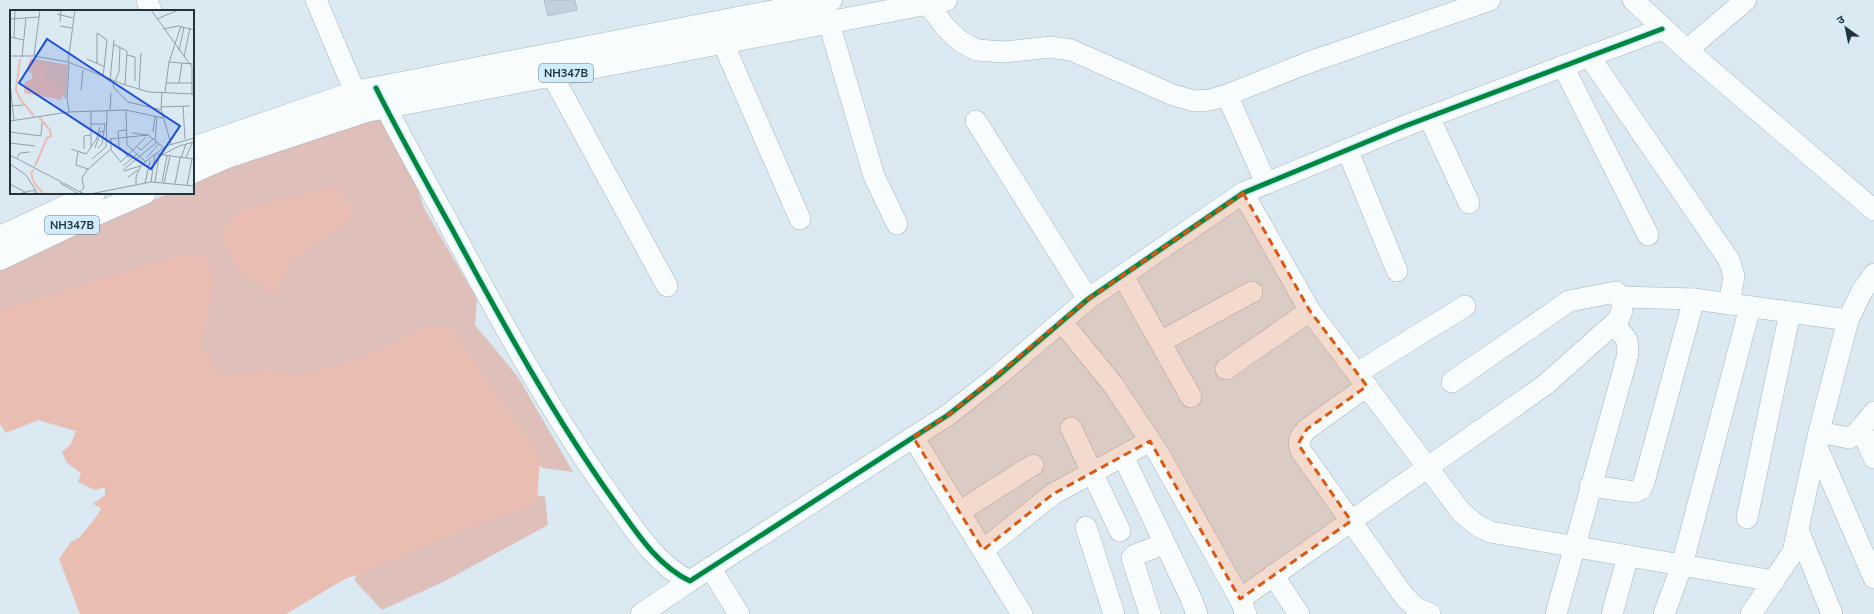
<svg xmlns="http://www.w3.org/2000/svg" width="1874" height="614" font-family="Mulish,'Noto Sans Devanagari',sans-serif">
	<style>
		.forest { fill: #debfb9 }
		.water { fill: #eabdb2 }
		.building { fill: #c1d1db; stroke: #b2bfc7 }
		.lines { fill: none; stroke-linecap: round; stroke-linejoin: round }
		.minor-casing { stroke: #a7b4bc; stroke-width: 22 }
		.highway-casing { stroke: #a7b4bc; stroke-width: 23 }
		.minor { stroke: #f9fcfd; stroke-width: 21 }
		.highway { stroke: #f9fcfd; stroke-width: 22 }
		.cycleway-casing { stroke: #d0ecfd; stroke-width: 8 }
		.cycleway { stroke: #00873e; stroke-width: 5 }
		.marked { fill: #de570e; fill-opacity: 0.2; stroke: #de570e; stroke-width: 3; stroke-dasharray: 8 5; stroke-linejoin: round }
		.labels { text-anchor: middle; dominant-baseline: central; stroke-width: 3; stroke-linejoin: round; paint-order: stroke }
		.shield { fill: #d0ecfd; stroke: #586a74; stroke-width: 1 }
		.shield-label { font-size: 11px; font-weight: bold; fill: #24323a }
		.inset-river { fill: none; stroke: #eabdb2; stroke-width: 2 }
		.inset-road { fill: none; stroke: #91a0a8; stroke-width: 1 }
		.view { fill: #1d4ed8; fill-opacity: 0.15; stroke: #1d4ed8; stroke-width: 2 }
		.inset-edge { fill: none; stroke: #24323a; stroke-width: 2 }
	</style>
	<rect width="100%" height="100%" fill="#dae9f2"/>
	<g class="forest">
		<path d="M378 115 416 183 424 208 477 299 475 325 518 377 573 472 543 468 525 459 397 371 216 387 0 319V264L170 193H193V183L345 119Z"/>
		<path d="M507 488 545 497 548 525 443 582 382 610 355 581 358 561Z"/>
	</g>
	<g class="water">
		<path d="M336 186 352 208 347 222 290 261 274 294 239 271 221 234 237 212Z"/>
		<path d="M182 255 204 256 213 274 211 301 200 350 209 353 218 376 270 369 295 375 339 365 370 354 428 326 451 329 540 457 537 503 461 531 343 580 286 614H80L59 559 71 542 79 538 97 516 101 508 93 504 105 495V487L95 490 78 482 81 473 67 463 62 452 71 444 76 431 38 420 6 433 0 424V310Z"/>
	</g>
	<path class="building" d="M544 0H575L577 10 548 16Z"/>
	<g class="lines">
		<g class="minor-casing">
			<g id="minor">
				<path d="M147 0 151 11"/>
				<path d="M316 0 355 92"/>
				<path d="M1633 0 1687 50 1874 210"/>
				<path d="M928 4 946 28 960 41 976 50 1004 52 1050 47 1071 50 1173 95 1194 101 1210 100 1227 95 1307 63 1490 0"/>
				<path d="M824 6 874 176 897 224"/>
				<path d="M716 27 800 219"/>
				<path d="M1687 50 1746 0"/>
				<path d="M1589 56 1729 260 1734 276 1729 304"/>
				<path d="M1563 66 1648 235"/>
				<path d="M552 75 667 286"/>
				<path d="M378 92C401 138 427 183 451 228 501 321 552 415 614 501 635 530 656 565 690 581L948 415 999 375 1088 299 1243 193 1405 126 1662 29"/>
				<path d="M1227 95 1266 183"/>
				<path d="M1429 117 1469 203"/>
				<path d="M976 121 1088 299"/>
				<path d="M1347 149 1397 271"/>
				<path d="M1243 193 1310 311 1462 513 1478 526 1490 532 1774 581"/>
				<path d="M1123 276 1191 397"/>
				<path d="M1622 297 1694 299 1848 320"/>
				<path d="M1062 322 1114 386 1156 449 1240 599 1246 614"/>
				<path d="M1160 342 1252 292"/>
				<path d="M1226 369 1310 311"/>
				<path d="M1357 373 1465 306"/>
				<path d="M1367 386 1307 429C1300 437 1297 440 1301 451L1404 596 1416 608 1430 614"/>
				<path d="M1071 428 1120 531"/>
				<path d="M1861 428 1874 458"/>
				<path d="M1819 432 1849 438 1857 433 1874 412"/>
				<path d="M913 437 1022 614"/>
				<path d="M1816 445 1874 578"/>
				<path d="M1123 456 1190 596 1197 614"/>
				<path d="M1590 486 1634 492 1641 489 1644 482 1694 299"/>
				<path d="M959 512 1033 465"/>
				<path d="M1747 518 1790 312"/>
				<path d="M1086 527 1114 614"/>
				<path d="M1798 530 1832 614"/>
				<path d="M983 550 1053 494 1150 441"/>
				<path d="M711 569 739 614"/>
				<path d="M1273 575 1299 614"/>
				<path d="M1240 599 1545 385 1618 320 1622 310V297L1616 292 1569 301 1452 382"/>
				<path d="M641 614 690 581"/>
				<path d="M1150 614 1132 558 1135 555 1164 544"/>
				<path d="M1556 614 1628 354 1627 340 1614 324"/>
				<path d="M1612 614 1628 556"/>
				<path d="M1664 614 1682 565 1750 307"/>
				<path d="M1751 614 1793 552 1819 432 1848 320 1862 291 1874 274"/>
			</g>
		</g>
		<g class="highway-casing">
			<g id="highway">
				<path d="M193 148 355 92 831 0"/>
				<path d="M193 172 227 157 366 111 946 0"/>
				<path d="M0 237 94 193"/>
				<path d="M0 259 65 228 145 193"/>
			</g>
		</g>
		<use href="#minor" class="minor"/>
		<use href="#highway" class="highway"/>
		<g class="cycleway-casing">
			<path id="cycleway" d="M376 88C400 136 426 182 452 229 502 322 553 415 614 501 635 530 656 565 690 581L948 415 999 375 1088 299 1243 193 1405 126 1662 29"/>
		</g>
		<use href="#cycleway" class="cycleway"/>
	</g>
	<path class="marked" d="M1243 193 1310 311 1367 386 1307 429 1298 444 1351 521 1240 599 1150 441 1053 494 983 550 913 437 948 415 1088 299Z"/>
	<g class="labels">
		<g class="shield">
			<rect x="539" y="64" width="54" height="18" rx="3"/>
			<rect x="45" y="216" width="54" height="18" rx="3"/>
		</g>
		<g class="shield-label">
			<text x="566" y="73">NH347B</text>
			<text x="72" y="225">NH347B</text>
		</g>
	</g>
	<g transform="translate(10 10)">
		<rect width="184" height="184" fill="#dae9f2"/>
		<path d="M20 48 58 55 56 89 21 52Z" fill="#debfb9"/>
		<path d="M19 50 38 56 39 59 35 66 54 74 52 90 14 83 15 72 22 69V63L17 60Z" fill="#eabdb2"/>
		<path class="inset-river" d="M10 49 6 79 10 89 24 106M25 156 37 128 41 126 40 120 29 107M23 160 21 163 24 173 34 184"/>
		<path class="inset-road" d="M141 0 182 57V85M47 4 63 8M0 9 29 7M147 9 168 0M50 12 51 0M50 16 62 18M153 19 168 16 184 20M87 23 97 30 93 67M87 23V54M0 27 14 30M4 28 5 0M103 34 117 41 115 75M169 41 174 17M117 45 125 47V71M0 46H24L58 52 115 75 139 82 184 84M24 46 30 0M12 47 16 8M174 47 180 18M77 49 95 57M58 52 65 0M159 52 184 54M59 53 57 88 59 102 116 100 153 108M100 70 104 30M105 71 109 62 110 37M103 72 104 78 118 92 152 100M0 73 4 111M156 73H182M169 73 172 53M71 80 73 60M129 80 131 43M152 83 151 99 161 134M155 83 159 52 171 16M0 96 13 95M173 96 175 129M151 97 180 96M116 100 117 135 136 152M100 101 101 83M184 108V124M0 111 59 102M81 114H97M116 120 108 121 109 136 119 148M0 122 31 126 32 113M143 122 145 106M122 123 138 125 153 137M99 129 138 125M101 129V140L111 152 136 127M145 131 147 107M0 133 25 136M81 137V102M127 137 131 140 143 129M85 138 91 121 94 122M88 138 92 134 95 114M61 139 76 144 86 130 90 117M74 139V126L81 125M68 141 66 155 78 159 101 139M146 144 184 149M0 145 74 184M152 145 169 136 184 132M137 147 149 134M7 148 10 143 20 142M171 148 176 134M176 148 182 133M82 149 96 137 97 101M0 154 16 165 28 184M113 156 127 144M113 160 147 132M114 161 130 156M118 167 128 160M141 172 145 145M145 172 149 146M152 172 157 146M50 173 69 184M135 173 140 151M154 173 160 146M0 174 15 182M126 174V167L131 155 156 136 184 128M165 174 170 148M177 176 182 149M70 182 74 178 72 168 78 159M9 184 24 180 25 184M80 184 141 172 184 176"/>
		<path class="view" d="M37 29 170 116 141 159 9 73Z"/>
		<rect width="184" height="184" class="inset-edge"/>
	</g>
	<g transform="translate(1846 28) rotate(327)" stroke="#d0ecfd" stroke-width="3" paint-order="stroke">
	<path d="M0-3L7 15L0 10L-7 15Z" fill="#24323a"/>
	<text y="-6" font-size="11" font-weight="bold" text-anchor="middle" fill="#24323a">उ</text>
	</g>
</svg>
